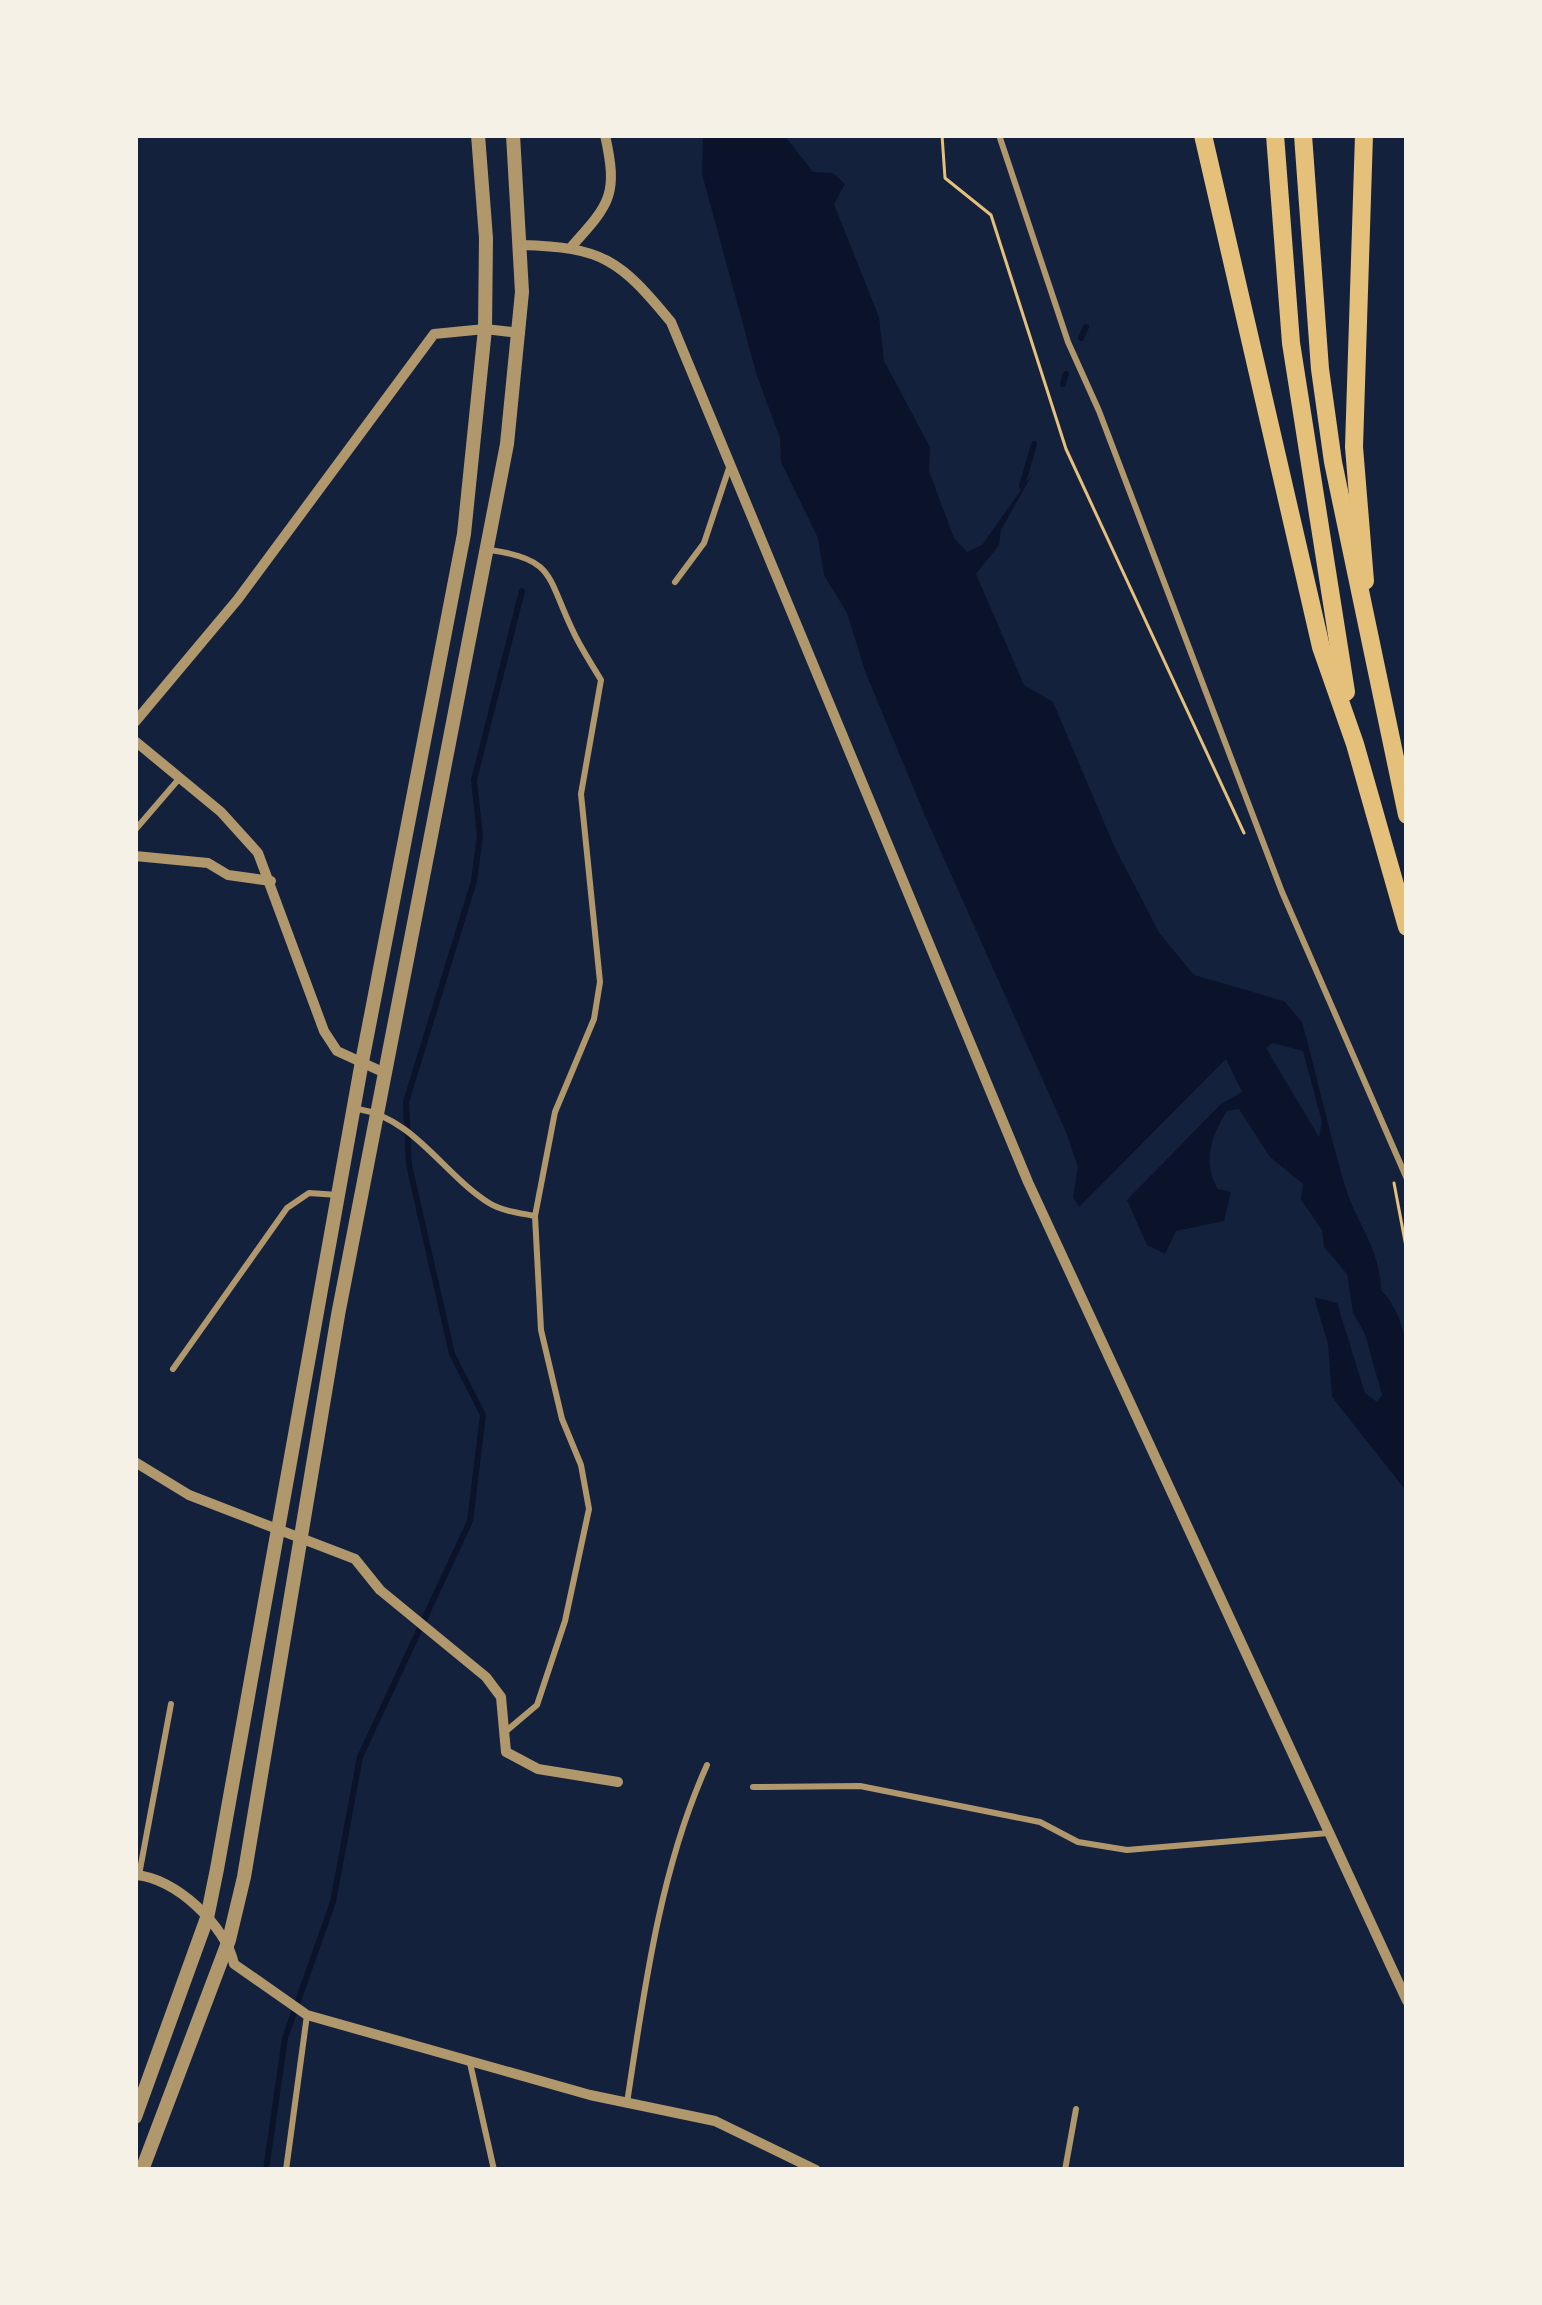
<svg xmlns="http://www.w3.org/2000/svg" width="1542" height="2305" font-family="'Source Sans 3',sans-serif">
	<style>
		.water { fill: #0b132b; fill-rule: evenodd }
		.lines { fill: none; stroke-linecap: round; stroke-linejoin: round }
		.stream { stroke: #0b132b; stroke-width: 6 }
		.path { stroke: #e5c07b; stroke-width: 3 }
		.service { stroke: #b1986c; stroke-width: 6 }
		.minor { stroke: #b1986c; stroke-width: 10 }
		.tertiary { stroke: #b1986c; stroke-width: 14 }
		.trunk { stroke: #e5c07b; stroke-width: 18 }
	</style>
	<rect width="100%" height="100%" fill="#14213d"/>
	<path class="water" d="M703 135H784L813 172 833 173 845 184 834 204 879 317 884 361 930 447 929 471 954 538 967 552 982 545 1033 473 1001 530 999 545 976 574 1024 685 1053 702 1115 848 1160 934 1194 975 1284 1001 1302 1022C1317 1076 1329 1132 1345 1186 1358 1227 1379 1245 1381 1290 1425 1335 1407 1434 1407 1492L1332 1397 1328 1344 1314 1297 1337 1303 1365 1393 1377 1402 1382 1395 1365 1334 1353 1313 1347 1274 1324 1247 1322 1230 1301 1200 1303 1184 1270 1157 1239 1109 1227 1111C1211 1136 1202 1163 1218 1189L1231 1192 1224 1221 1176 1231 1165 1254 1147 1245 1127 1200 1221 1104 1242 1092 1226 1059 1079 1207 1073 1197 1078 1167 1066 1132 925 816 865 671 847 613 824 575 818 538 781 462 780 438 757 376 702 174ZM1272 1043 1303 1051 1322 1122 1319 1137 1266 1048Z"/>
	<g class="lines">
		<g class="stream">
			<path d="M1081 338 1086 327"/>
			<path d="M1063 384 1066 374"/>
			<path d="M1022 486 1034 444"/>
			<path d="M266 2170 285 2038 333 1902 360 1757 470 1521 483 1415 452 1354 409 1165 406 1102 474 881 480 836 474 780 522 591"/>
		</g>
		<g class="path">
			<path d="M942 135 945 178 991 215 1066 449 1244 833"/>
			<path d="M1394 1183 1407 1252"/>
		</g>
		<g class="service">
			<path d="M999 135 1068 342 1099 411 1282 892 1407 1179"/>
			<path d="M490 550C555 559 547 577 572 629 580 647 591 663 601 680L581 794 600 982 594 1019 555 1112 535 1216 541 1330 562 1419 581 1465 589 1509 565 1621 537 1705 505 1732"/>
			<path d="M675 582 704 543 729 468"/>
			<path d="M135 830 178 780"/>
			<path d="M358 1109C414 1118 443 1174 489 1203 502 1211 520 1213 535 1216"/>
			<path d="M173 1369 287 1208 309 1193 338 1195"/>
			<path d="M753 1787 860 1786 1040 1822 1078 1842 1127 1850 1328 1833"/>
			<path d="M139 1875 171 1704"/>
			<path d="M470 2063 494 2170"/>
			<path d="M627 2103C644 1991 660 1869 707 1765"/>
			<path d="M286 2170 307 2015"/>
			<path d="M1065 2170 1076 2109"/>
		</g>
		<g class="minor">
			<path d="M521 245C603 247 620 260 671 322L1028 1182 1407 2001"/>
			<path d="M572 246C611 203 618 194 605 135"/>
			<path d="M135 722 238 599 434 334 485 329 520 333"/>
			<path d="M135 741 221 812 258 853 324 1031 337 1051 385 1073"/>
			<path d="M135 856 208 863 228 875 271 881"/>
			<path d="M135 1462 189 1495 355 1559 380 1590 486 1677 501 1697 506 1752 538 1769 618 1782"/>
			<path d="M135 1875C175 1877 226 1926 234 1964L307 2015 590 2095 715 2121 816 2170"/>
		</g>
		<g class="tertiary">
			<path d="M135 2117 207 1918 217 1869 361 1067 464 534 485 329 486 238 478 135"/>
			<path d="M142 2170 229 1940 244 1877 338 1315 507 444 522 292 513 135"/>
		</g>
		<g class="trunk">
			<path d="M1203 135 1321 647 1355 744 1407 927"/>
			<path d="M1275 135 1291 343 1346 692"/>
			<path d="M1303 135 1320 369 1333 462 1407 815"/>
			<path d="M1364 135 1354 447 1365 581"/>
		</g>
	</g>
	<rect width="1542" height="2305" fill="none" stroke="#f6f1e7" stroke-width="276"/>
</svg>
